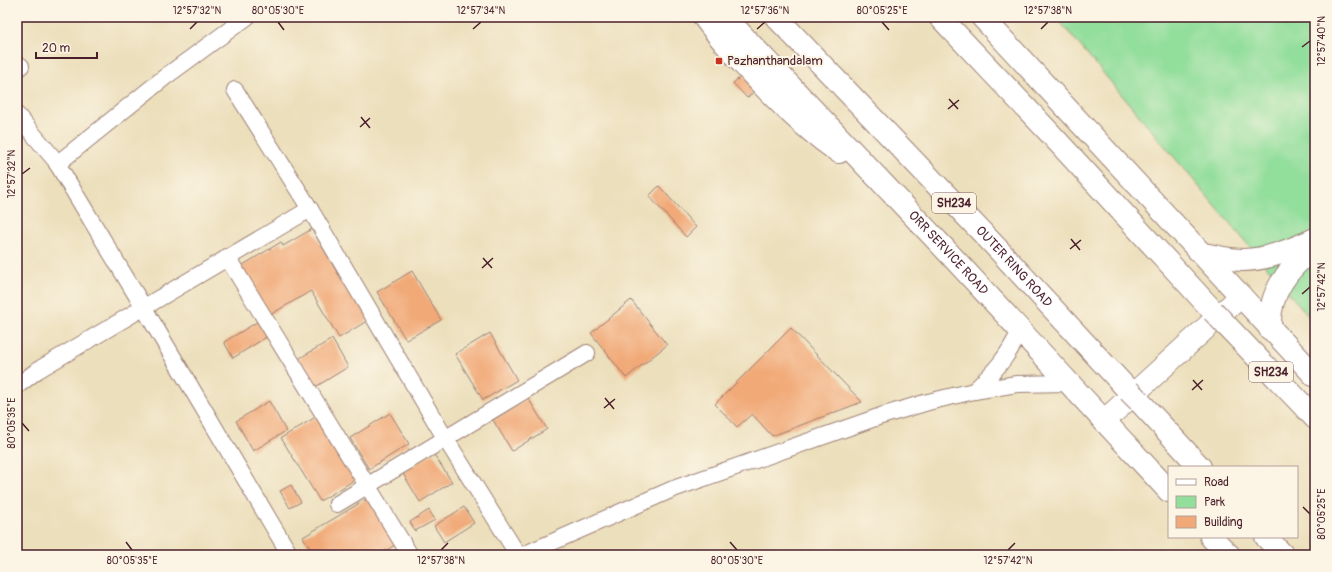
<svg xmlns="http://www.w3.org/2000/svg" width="1332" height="572" font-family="Pangolin,sans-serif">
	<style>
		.green { fill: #92de9b; stroke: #6e7e63 }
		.building { fill: #f1a977 }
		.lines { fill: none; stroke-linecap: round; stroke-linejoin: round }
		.street-casing { stroke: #9b7f74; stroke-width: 18 }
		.secondary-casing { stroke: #9b7f74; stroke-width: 24 }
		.primary-casing { stroke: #9b7f74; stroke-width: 24 }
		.highway-casing { stroke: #9b7f74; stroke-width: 24 }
		.street { stroke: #fff; stroke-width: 16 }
		.secondary { stroke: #fff; stroke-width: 22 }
		.primary { stroke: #fff; stroke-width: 22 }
		.highway { stroke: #fff; stroke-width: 22 }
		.highway-bridge-casing { stroke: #9b7f74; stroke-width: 24; stroke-linecap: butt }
		.highway-bridge { stroke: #fff; stroke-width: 22 }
		.ticks { fill: none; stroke: #4a1f2b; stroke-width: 1.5 }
		.poi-dot { fill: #c8321e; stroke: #fcf5e5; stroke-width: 1.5 }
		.labels { text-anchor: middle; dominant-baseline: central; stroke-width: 4; stroke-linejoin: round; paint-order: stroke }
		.shield { fill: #fcf5e5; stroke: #7f5f63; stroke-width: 1 }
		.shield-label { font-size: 12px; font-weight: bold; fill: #4a1f2b }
		.poi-label { font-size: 13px; fill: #4a1f2b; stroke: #fcf5e5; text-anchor: start }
		.street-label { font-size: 13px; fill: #4a1f2b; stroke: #fcf5e5 }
		.neatline { fill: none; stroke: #4a1f2b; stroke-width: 1.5 }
		.ticks-label { font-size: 10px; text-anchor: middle; fill: #4a1f2b }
	</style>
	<rect width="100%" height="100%" fill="#fcf5e5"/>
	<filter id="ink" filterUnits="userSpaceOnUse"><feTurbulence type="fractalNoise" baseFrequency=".025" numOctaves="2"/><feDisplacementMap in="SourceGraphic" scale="8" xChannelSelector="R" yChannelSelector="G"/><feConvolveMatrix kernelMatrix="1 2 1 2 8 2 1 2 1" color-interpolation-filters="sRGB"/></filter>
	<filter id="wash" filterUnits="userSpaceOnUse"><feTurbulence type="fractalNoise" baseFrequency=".012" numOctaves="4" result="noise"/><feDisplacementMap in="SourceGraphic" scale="16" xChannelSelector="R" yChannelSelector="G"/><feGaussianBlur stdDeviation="0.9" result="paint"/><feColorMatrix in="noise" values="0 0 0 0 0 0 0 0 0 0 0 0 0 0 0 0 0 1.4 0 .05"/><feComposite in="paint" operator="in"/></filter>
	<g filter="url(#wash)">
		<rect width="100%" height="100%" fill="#ecdfbc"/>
		<path class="green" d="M1056 17H1315V324Z"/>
		<g id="blocks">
			<g class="building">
				<path d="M743 75 756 90 747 98 733 83Z"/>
				<path d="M659 186 696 227 686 237 649 196Z"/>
				<path d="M312 229 338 274 342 271 370 319 339 338 311 291 268 316 238 268 281 242 283 246Z"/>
				<path d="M412 271 441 320 406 340 377 292Z"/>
				<path d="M631 300 667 345 626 378 591 333Z"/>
				<path d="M262 319 271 334 233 358 224 342Z"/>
				<path d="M791 328 862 402 772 436 752 414 737 427 715 404Z"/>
				<path d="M490 333 517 380 483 400 455 354Z"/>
				<path d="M332 339 348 367 312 389 295 361Z"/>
				<path d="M528 398 547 429 512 451 493 420Z"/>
				<path d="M269 401 286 431 253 451 236 421Z"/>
				<path d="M390 413 409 444 369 469 350 438Z"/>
				<path d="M319 415 358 478 320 501 281 438Z"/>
				<path d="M433 453 452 482 420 502 402 472Z"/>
				<path d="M291 485 301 502 290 508 280 491Z"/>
				<path d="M370 497 398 543 379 555H314L303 537Z"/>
				<path d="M464 507 474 523 444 542 434 526Z"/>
				<path d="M429 510 435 520 415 531 410 522Z"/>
			</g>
		</g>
	</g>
	<g filter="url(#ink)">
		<use href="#blocks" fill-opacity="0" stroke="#9b7f74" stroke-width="1"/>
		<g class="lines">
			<g class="street-casing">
				<g id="street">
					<path d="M17 69 21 66"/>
					<path d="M235 90 310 209 445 438 518 555"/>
					<path d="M17 115 55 160 144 308 290 555"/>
					<path d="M57 164 165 77 247 17"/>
					<path d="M227 257 410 555"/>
					<path d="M17 386 38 370 310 209"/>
					<path d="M974 391C996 370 1007 358 1020 331"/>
					<path d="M337 504 587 353"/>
					<path d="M523 555 673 489 881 416 928 402 974 391 1017 384 1068 383"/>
				</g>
			</g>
			<g class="secondary-casing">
				<g id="secondary">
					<path d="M1202 254C1216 256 1229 260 1243 260 1267 260 1293 249 1315 239"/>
					<path d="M1270 329C1268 294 1287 268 1315 248"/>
				</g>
			</g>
			<g class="primary-casing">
				<g id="primary">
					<path d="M704 17C718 37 735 55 752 74 778 102 806 130 839 152"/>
					<path id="s1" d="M725 17 945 249 1169 491"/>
					<path d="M982 17 1315 376"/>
					<path d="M1104 421 1241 296"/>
					<path d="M1211 537 1229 555"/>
				</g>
			</g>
			<g class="highway-casing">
				<g id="highway">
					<path id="s2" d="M776 17 995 246 1129 391"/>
					<path d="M940 17 1047 130 1213 311"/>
					<path d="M1226 325 1315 418"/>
					<path d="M1139 401 1200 467"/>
					<path d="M1266 537 1283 555"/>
				</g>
			</g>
			<use href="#street" class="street"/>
			<use href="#secondary" class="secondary"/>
			<use href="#primary" class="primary"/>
			<use href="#highway" class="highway"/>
			<g class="highway-bridge-casing">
				<g id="highway-bridge">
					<path d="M1213 311 1226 325"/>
					<path d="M1129 391 1139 401"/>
				</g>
			</g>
			<use href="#highway-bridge" class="highway-bridge"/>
		</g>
	</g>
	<path class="ticks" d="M278 22 284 30M882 22 889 30M190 29 197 22M473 29 481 22M757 29 765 22M1041 29 1048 22M1302 47 1310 41M949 99 958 109M948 109 959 100M361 117 370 128M360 127 370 118M22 174 30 168M1071 239 1080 250M1070 249 1081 240M483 258 492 268M482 268 493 258M1302 294 1310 287M1193 380 1202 390M1192 390 1203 380M605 398 614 409M604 408 615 399M22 423 29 431M1303 507 1310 514M126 542 132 550M730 542 737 550M441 550 448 543M1008 550 1015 543"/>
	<rect class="poi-dot" x="715" y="57" width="8" height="8" rx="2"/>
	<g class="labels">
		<g class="shield">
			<rect x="932" y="193" width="44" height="20" rx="3"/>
			<rect x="1249" y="362" width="44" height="20" rx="3"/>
		</g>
		<g class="shield-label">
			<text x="954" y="203">SH234</text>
			<text x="1271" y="372">SH234</text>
		</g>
		<g class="poi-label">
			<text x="727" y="61">Pazhanthandalam</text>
		</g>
		<g class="street-label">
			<text stroke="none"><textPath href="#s1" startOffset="325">ORR SERVICE ROAD</textPath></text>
			<text stroke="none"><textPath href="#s2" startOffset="345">OUTER RING ROAD</textPath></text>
		</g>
	</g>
	<rect width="1332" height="572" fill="none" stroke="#fcf5e5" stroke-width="44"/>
	<rect x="1168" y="466" width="130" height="72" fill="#fcf5e5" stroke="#b59f9b"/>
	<rect x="1176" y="479" width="20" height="6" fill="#ffffff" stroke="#b59f9b"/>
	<text x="1204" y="486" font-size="12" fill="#4a1f2b">Road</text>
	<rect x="1176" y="496" width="20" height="12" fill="#92de9b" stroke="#b59f9b"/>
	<text x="1204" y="506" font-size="12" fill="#4a1f2b">Park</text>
	<rect x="1176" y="516" width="20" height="12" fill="#f1a977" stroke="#b59f9b"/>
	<text x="1204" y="526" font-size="12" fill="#4a1f2b">Building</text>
	<path d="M36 52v6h61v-6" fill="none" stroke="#4a1f2b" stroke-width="2"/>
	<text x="42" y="52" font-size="12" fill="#4a1f2b" stroke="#fcf5e5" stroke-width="3" paint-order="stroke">20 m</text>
	<rect x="22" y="22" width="1288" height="528" class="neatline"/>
	<g class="ticks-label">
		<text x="197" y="14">12°57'32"N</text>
		<text x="278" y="14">80°05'30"E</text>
		<text x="481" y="14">12°57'34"N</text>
		<text x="765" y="14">12°57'36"N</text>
		<text x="882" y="14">80°05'25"E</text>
		<text x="1048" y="14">12°57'38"N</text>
		<text transform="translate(1321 41) rotate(-90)" y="4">12°57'40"N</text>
		<text transform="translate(11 174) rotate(-90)" y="4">12°57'32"N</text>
		<text transform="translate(1321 287) rotate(-90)" y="4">12°57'42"N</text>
		<text transform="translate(11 423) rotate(-90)" y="4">80°05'35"E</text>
		<text transform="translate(1321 514) rotate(-90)" y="4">80°05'25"E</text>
		<text x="132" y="564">80°05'35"E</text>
		<text x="441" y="564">12°57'38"N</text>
		<text x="737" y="564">80°05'30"E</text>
		<text x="1008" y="564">12°57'42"N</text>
	</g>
</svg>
